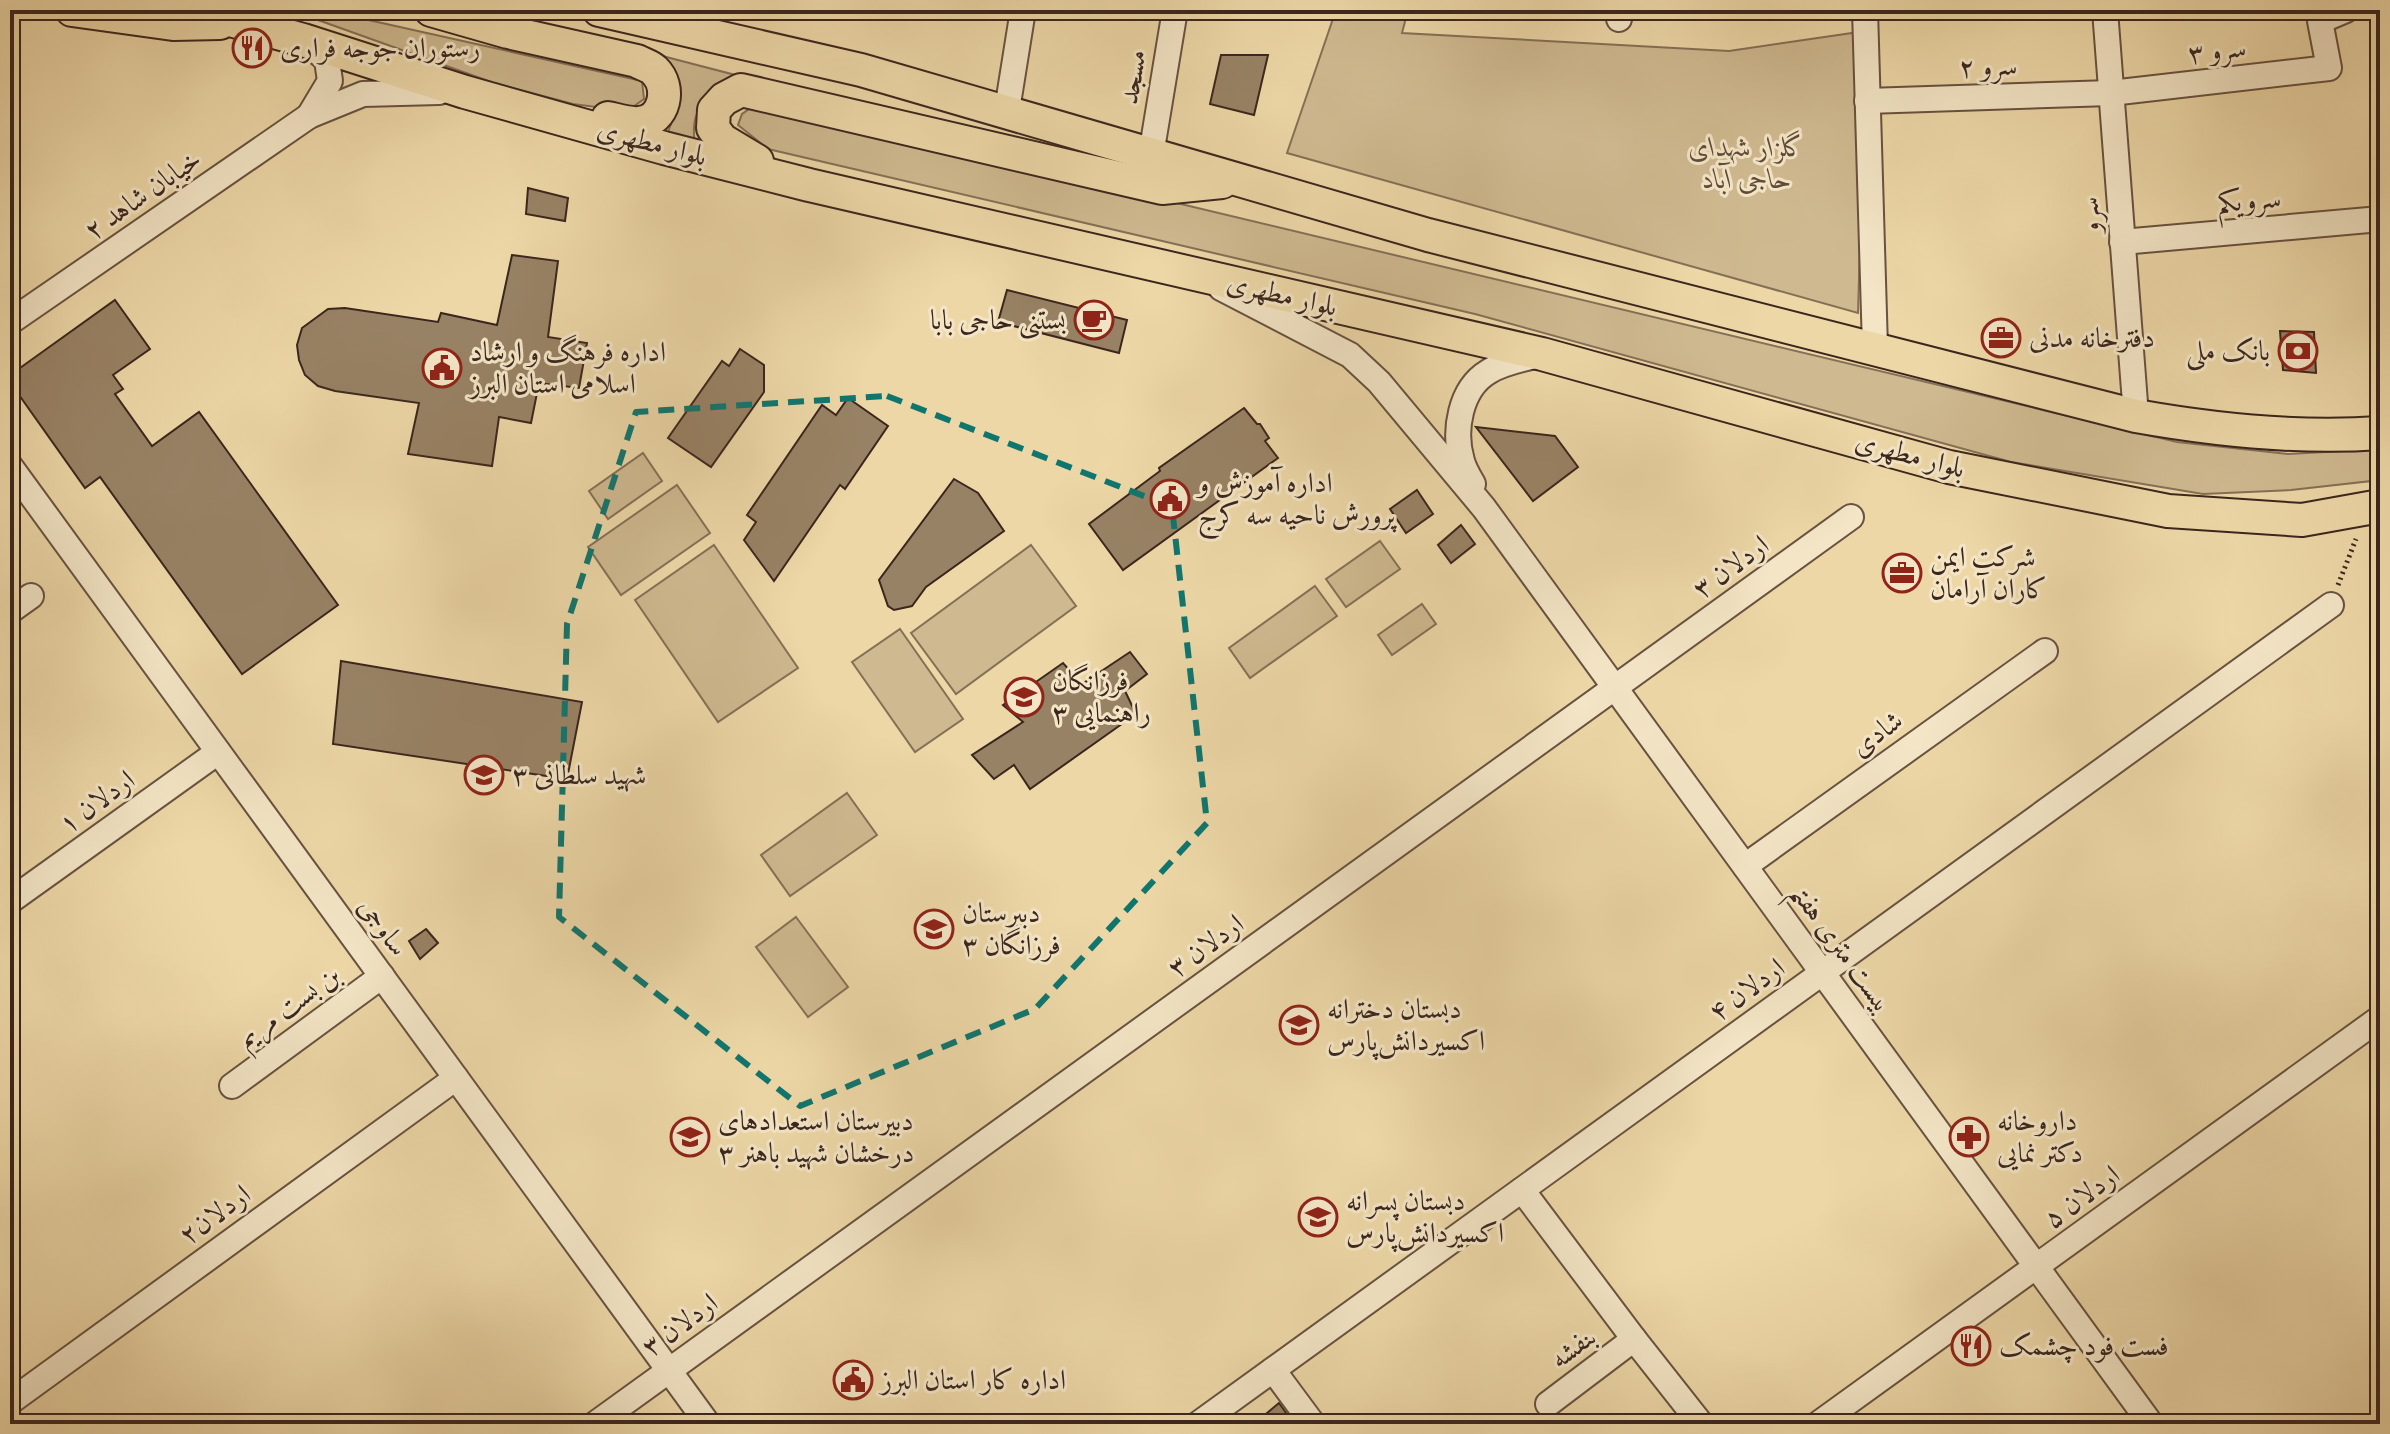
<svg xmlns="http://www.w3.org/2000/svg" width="2390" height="1434" font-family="'Libre Bodoni',Amiri,serif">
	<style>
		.green { fill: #cfb990; stroke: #857056; stroke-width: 2 }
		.building { fill: #988265; stroke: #3b261d; stroke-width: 2 }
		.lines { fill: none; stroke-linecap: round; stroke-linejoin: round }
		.minor-casing { stroke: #685240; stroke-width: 28 }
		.major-casing { stroke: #3b261d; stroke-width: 36 }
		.path { stroke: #3b261d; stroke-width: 5; stroke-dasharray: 2 4; stroke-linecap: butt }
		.minor { stroke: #f3e5c6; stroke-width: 24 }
		.major { stroke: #edd7a7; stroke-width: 32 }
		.marked { fill: none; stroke: #0f766e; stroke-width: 6; stroke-dasharray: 16 10; stroke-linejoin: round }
		.labels { text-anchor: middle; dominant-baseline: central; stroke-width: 6; stroke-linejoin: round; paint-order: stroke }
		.poi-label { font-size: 28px; fill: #3b261d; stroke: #f3e5c6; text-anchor: start }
		.street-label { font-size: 28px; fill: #3b261d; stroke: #f3e5c6 }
		.park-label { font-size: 28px; font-style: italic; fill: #604b3a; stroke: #f3e5c6 }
	</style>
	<rect width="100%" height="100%" fill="#edd7a7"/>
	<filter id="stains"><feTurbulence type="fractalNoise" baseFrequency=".0025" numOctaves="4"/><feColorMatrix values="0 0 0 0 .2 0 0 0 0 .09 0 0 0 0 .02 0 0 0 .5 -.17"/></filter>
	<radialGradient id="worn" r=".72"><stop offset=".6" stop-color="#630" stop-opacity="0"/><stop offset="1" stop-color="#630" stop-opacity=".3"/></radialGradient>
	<g class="green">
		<path d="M290 10H319L364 19 642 81 644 99 627 111 573 104 494 83Z"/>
		<path d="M1336 10H1408L1402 33 1729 51 1866 31 1858 313 1287 153Z"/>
		<path d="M647 52 743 77C713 96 688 103 695 143L667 135 675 112Z"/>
		<path d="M758 103 2177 442 2288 454 2380 449V480L2291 490 2203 494 2011 462 1475 314 768 149 738 125 742 114Z"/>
		<path d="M643 453 662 481 608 519 589 491Z"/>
		<path d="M677 485 710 533 621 595 588 547Z"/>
		<path d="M1380 541 1400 569 1346 607 1326 579Z"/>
		<path d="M714 545 798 668 718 722 635 600Z"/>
		<path d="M1031 545 1076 606 956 694 911 633Z"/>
		<path d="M1315 586 1337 616 1250 678 1229 648Z"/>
		<path d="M1422 604 1436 624 1392 655 1378 635Z"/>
		<path d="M900 629 963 719 915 752 852 662Z"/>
		<path d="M847 793 877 835 790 896 761 855Z"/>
		<path d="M796 917 848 987 808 1017 756 947Z"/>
	</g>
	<g class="building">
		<path d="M1221 55H1268L1254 115 1210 104Z"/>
		<path d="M528 188 568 198 565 221 526 214Z"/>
		<path d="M512 255 558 261 548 337 587 343 579 388 539 383 531 423 499 417 492 466 408 454 419 403 335 391 318 386 305 375 299 360 297 345 302 328 328 309 345 308 438 322 441 313 497 325Z"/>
		<path d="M1007 290 1127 320 1119 353 998 322Z"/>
		<path d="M115 300 150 349 113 375 123 389 115 394 152 446 199 412 338 605 242 674 100 477 85 488 12 385 14 374 20 368Z"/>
		<path d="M2280 331 2314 332 2316 373 2283 370Z"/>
		<path d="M740 349 764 365V392L711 467 668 438 722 361 729 366Z"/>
		<path d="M848 398 888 426 845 489 840 485 774 581 744 540 756 522 747 515 822 405 836 415Z"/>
		<path d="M1244 408 1257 424H1260L1269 438 1265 441 1278 458 1123 570 1089 524 1160 471 1159 468Z"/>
		<path d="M1476 427 1555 436 1578 467 1533 501Z"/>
		<path d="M954 479 978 493 1004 531 926 587 912 606 894 610 888 606 879 580Z"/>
		<path d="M1417 490 1433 514 1406 533 1390 509Z"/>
		<path d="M1461 525 1475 544 1451 563 1438 545Z"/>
		<path d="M1130 652 1147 674 1125 691 1136 714 1030 789 1014 765 994 779 972 755 1023 722 1003 705 1063 663 1082 684Z"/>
		<path d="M341 661 582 702 567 779 333 744Z"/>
		<path d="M426 929 438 943 420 959 409 941Z"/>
		<path d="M1279 1403 1294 1424H1254Z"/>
	</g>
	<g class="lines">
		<g class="minor-casing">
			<g id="minor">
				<path d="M1865 10 1875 348"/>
				<path d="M2105 10 2136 416"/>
				<path d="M1619 19 1621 10"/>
				<path d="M306 42 327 60 330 81 309 116"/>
				<path d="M1867 101 2111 93 2329 68 2320 21 2346 10"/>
				<path d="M1007 110 1023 10"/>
				<path d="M1151 155 1175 10"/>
				<path d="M2122 242 2380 219"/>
				<path d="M1221 288 1350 355 1379 382 1484 508 2151 1424"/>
				<path d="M10 322 309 116 363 94 439 92"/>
				<path d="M10 466 708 1424"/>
				<path d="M1473 484C1469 477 1464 469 1462 461 1453 431 1460 389 1488 372 1503 362 1525 359 1542 354"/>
				<path d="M10 611 31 596"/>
				<path d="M1745 866 2045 651"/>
				<path d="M10 901 218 752"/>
				<path d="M232 1086 382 976"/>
				<path d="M1522 1190 1634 1339 1701 1424"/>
				<path d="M1273 1370 1313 1424"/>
				<path d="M10 1402 456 1078"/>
				<path d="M1548 1404 1634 1339"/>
				<path d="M595 1424 1851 517"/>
				<path d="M1198 1424 2331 605"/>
				<path d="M1818 1424 2380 1018"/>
			</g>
		</g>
		<g class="major-casing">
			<g id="major">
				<path d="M72 10 173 24 220 23"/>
				<path d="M194 10 303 40 465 92 664 148 809 185 1542 354 1949 467 2168 511 2302 520 2380 506"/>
				<path d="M431 10 508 32 637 61C642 64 650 66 654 70 672 87 665 121 639 123 630 124 617 120 608 118"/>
				<path d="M599 10 861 70 1428 235 2136 416C2215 430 2299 439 2380 433"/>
				<path d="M757 161 722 140 713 128 714 110 724 99 741 90 1162 188 1222 182"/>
			</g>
		</g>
		<path class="path" d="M2338 585 2356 539"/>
		<use href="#minor" class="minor"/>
		<use href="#major" class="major"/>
	</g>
	<path class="marked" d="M887 396 1172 507 1207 823 1035 1009 800 1106 559 917 567 624 636 412Z"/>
	<defs>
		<g id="restaurant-ring" transform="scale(2)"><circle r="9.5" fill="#f3e5c6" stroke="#8f2418" stroke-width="1.5"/><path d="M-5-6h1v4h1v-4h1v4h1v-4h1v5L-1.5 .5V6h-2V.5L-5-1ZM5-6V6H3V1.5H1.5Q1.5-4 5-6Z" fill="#8f2418"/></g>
		<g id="cafe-ring" transform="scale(2)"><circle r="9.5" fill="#f3e5c6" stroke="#8f2418" stroke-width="1.5"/><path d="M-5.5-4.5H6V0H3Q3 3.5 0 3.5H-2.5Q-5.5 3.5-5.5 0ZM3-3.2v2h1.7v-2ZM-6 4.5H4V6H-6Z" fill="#8f2418"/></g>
		<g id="office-ring" transform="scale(2)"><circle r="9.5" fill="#f3e5c6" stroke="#8f2418" stroke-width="1.5"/><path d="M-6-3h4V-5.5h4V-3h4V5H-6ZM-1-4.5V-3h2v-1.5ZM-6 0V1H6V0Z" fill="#8f2418"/></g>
		<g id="bank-ring" transform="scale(2)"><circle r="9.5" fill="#f3e5c6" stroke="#8f2418" stroke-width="1.5"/><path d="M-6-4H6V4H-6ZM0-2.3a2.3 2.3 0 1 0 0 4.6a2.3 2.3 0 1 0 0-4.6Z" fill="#8f2418"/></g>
		<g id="civic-ring" transform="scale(2)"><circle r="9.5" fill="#f3e5c6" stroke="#8f2418" stroke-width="1.5"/><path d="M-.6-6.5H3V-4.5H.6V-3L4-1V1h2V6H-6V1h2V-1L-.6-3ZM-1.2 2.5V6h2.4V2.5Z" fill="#8f2418"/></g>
		<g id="school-ring" transform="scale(2)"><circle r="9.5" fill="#f3e5c6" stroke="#8f2418" stroke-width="1.5"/><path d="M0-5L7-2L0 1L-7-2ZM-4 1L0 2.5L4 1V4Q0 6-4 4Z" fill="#8f2418"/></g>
		<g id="pharmacy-ring" transform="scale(2)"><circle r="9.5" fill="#f3e5c6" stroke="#8f2418" stroke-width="1.5"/><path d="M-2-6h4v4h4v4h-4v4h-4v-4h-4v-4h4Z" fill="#8f2418"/></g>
	</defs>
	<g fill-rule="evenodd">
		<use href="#restaurant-ring" x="252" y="48"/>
		<use href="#cafe-ring" x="1094" y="320"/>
		<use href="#office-ring" x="2001" y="338"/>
		<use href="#bank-ring" x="2298" y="351"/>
		<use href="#civic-ring" x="442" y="368"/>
		<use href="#civic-ring" x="1170" y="499"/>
		<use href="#office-ring" x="1902" y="573"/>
		<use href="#school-ring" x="1024" y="697"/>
		<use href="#school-ring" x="484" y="775"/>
		<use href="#school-ring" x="934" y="929"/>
		<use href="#school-ring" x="1299" y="1025"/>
		<use href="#school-ring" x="690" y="1137"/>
		<use href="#pharmacy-ring" x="1969" y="1137"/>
		<use href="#school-ring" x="1318" y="1217"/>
		<use href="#restaurant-ring" x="1971" y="1346"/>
		<use href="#civic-ring" x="853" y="1380"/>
	</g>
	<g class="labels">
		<g class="poi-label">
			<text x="280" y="48">رستوران جوجه فراری</text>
			<text x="1066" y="320" text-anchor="end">بستنی حاجی بابا</text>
			<text x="2029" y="338">دفترخانه مدنی</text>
			<text x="2270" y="351" text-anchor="end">بانک ملی</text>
			<text x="470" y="352">اداره فرهنگ و ارشاد<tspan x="470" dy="32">اسلامی استان البرز</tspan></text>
			<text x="1198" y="483">اداره آموزش و<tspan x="1198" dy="32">پرورش ناحیه سه کرج</tspan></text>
			<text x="1930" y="557">شرکت ایمن<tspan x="1930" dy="32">کاران آرامان</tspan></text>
			<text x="1052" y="681">فرزانگان<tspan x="1052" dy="32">۳ راهنمایی</tspan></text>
			<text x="512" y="775">شهید سلطانی ۳</text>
			<text x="962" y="913">دبیرستان<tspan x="962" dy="32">فرزانگان ۳</tspan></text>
			<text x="1327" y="1009">دبستان دخترانه<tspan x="1327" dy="32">اکسیردانش‌پارس</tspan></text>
			<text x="718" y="1121">دبیرستان استعدادهای<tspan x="718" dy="32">درخشان شهید باهنر ۳</tspan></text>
			<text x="1997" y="1121">داروخانه<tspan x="1997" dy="32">دکتر نمایی</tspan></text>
			<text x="1346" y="1201">دبستان پسرانه<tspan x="1346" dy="32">اکسیر‌دانش‌پارس</tspan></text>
			<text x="1999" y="1346">فست فود چشمک</text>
			<text x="881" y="1380">اداره کار استان البرز</text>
		</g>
		<g class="street-label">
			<text transform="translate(2217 51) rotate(-7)">سرو ۳</text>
			<text transform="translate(1988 67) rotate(-2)">سرو ۲</text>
			<text transform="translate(1133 77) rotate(-81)">مسجد</text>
			<text transform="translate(652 143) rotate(15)">بلوار مطهری</text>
			<text transform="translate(143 195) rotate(-35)">خیابان شاهد ۲</text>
			<text transform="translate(2249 201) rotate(-5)">سرویکم</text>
			<text transform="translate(2090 215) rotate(-94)">سرو</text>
			<text transform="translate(1282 295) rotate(13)">بلوار مطهری</text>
			<text transform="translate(1910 455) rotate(15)">بلوار مطهری</text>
			<text transform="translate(1731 567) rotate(-36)">اردلان ۳</text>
			<text transform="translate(1877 734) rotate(-36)">شادی</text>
			<text transform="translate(97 802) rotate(-36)">اردلان ۱</text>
			<text transform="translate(383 927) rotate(54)">ساوجی</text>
			<text transform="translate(1206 946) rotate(-36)">اردلان ۳</text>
			<text transform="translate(1841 948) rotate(54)">بیست متری هفتم</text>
			<text transform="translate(1747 990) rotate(-36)">اردلان ۴</text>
			<text transform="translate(289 1007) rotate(-36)">بن بست مریم</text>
			<text transform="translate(2082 1197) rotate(-36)">اردلان ۵</text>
			<text transform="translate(215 1215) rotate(-36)">اردلان۲</text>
			<text transform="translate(680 1325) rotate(-36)">اردلان ۳</text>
			<text transform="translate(1573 1348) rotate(-37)">بنفشه</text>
		</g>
		<g class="park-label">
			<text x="1747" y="147">گلزار شهدای<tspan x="1747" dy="32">حاجی آباد</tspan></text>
		</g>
	</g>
	<rect width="2390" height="1434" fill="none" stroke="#edd7a7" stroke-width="40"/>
	<rect x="12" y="12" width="2366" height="1410" fill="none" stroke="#3b261d" stroke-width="4"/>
	<rect x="20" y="20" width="2350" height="1394" fill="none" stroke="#3b261d" stroke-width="2"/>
	<rect width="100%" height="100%" filter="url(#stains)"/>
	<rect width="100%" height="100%" fill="url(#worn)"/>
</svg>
